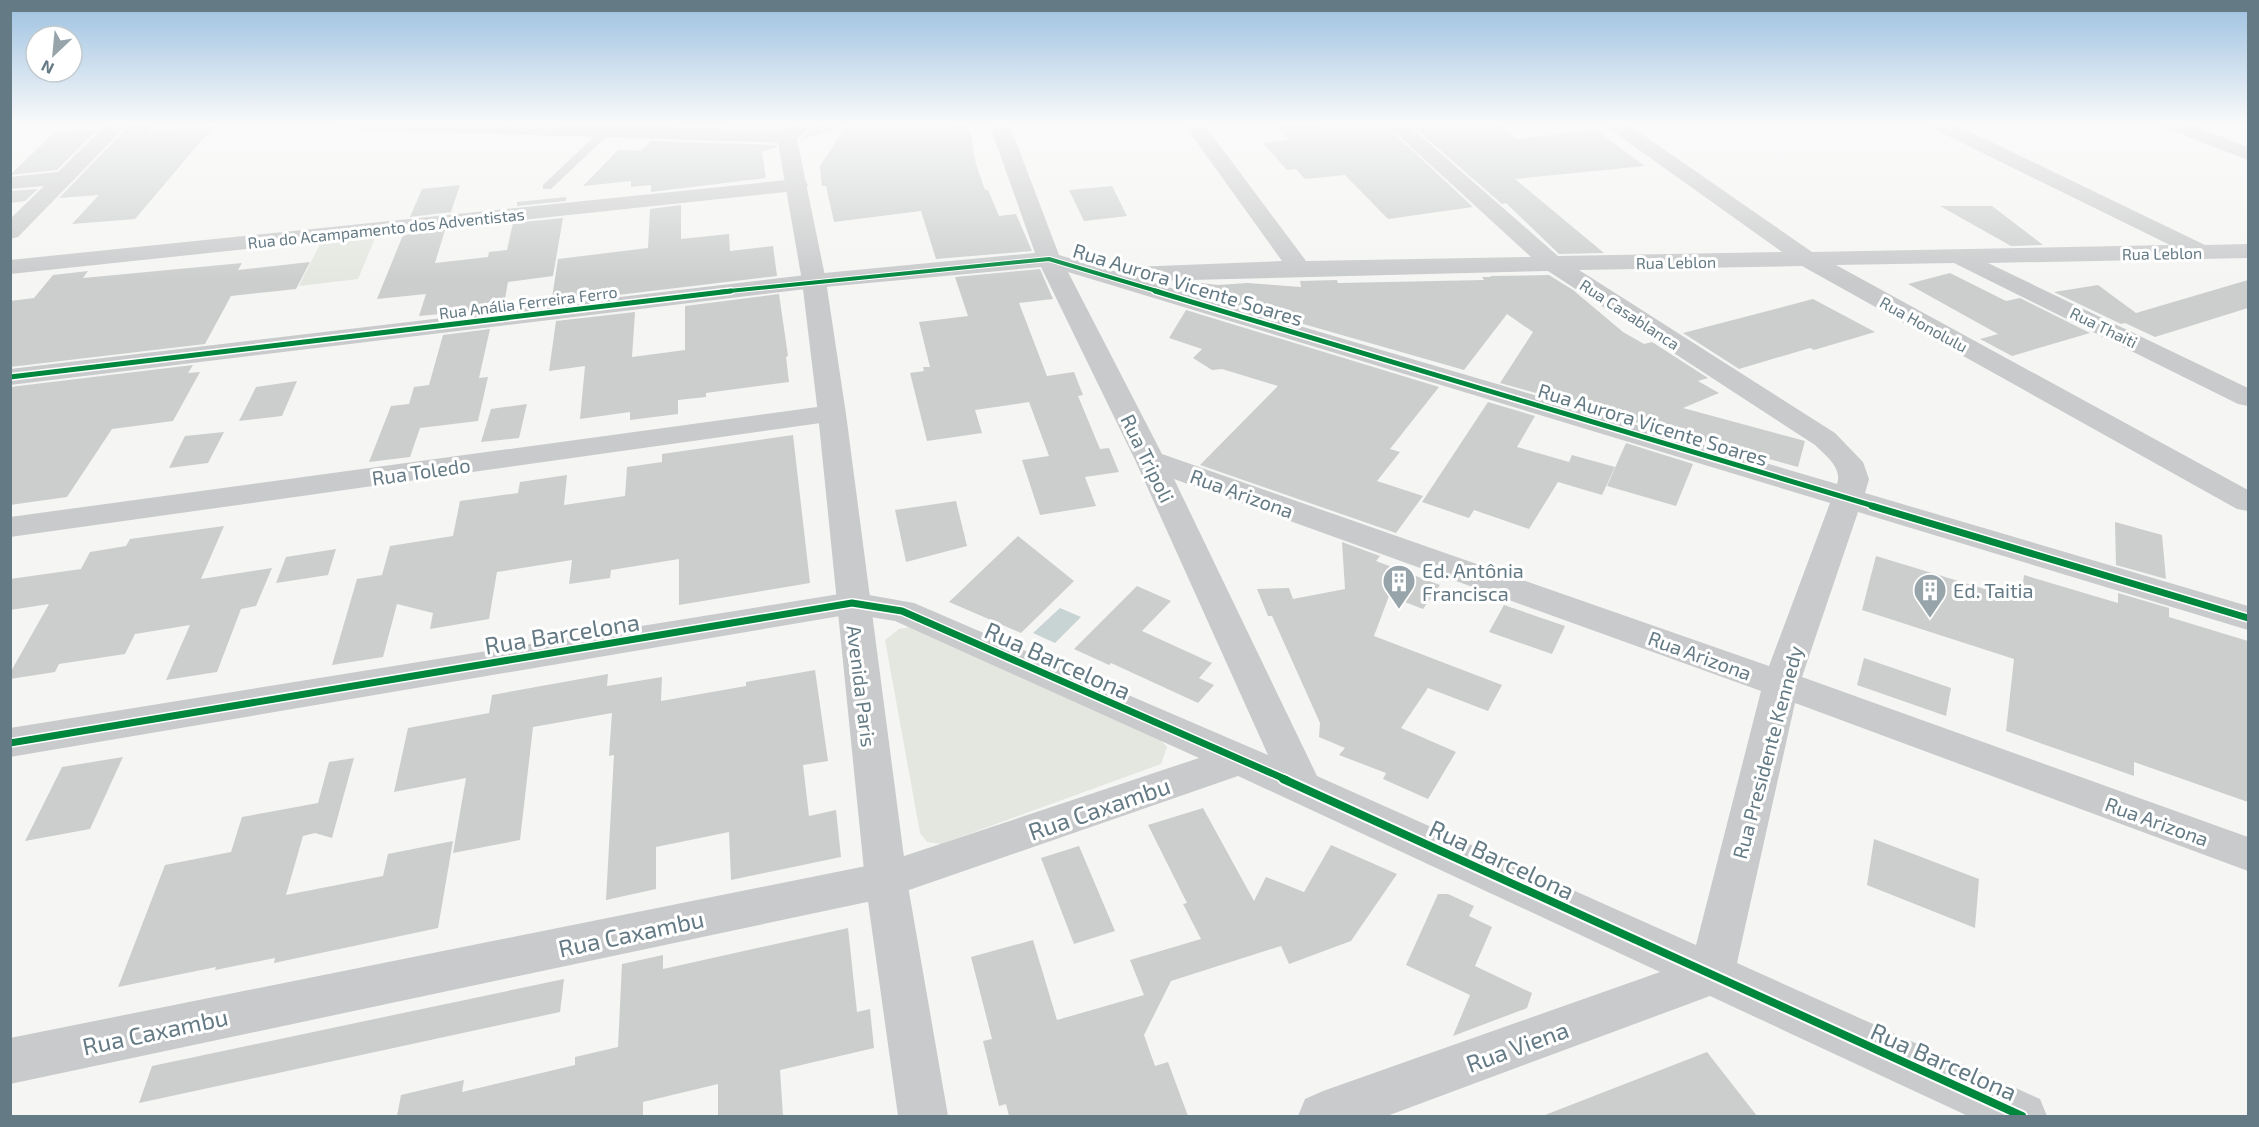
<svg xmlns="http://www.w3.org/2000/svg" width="2259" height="1127" font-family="'Exo 2',sans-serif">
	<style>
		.green { fill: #e4e7e0 }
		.water { fill: #c8d3d4 }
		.building { fill: #cccece }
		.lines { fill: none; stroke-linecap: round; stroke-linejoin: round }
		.service { fill: #c9cacb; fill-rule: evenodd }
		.minor { fill: #c9cacb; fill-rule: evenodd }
		.tertiary { fill: #c9cacb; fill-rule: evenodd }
		.cycleway-far3-casing { stroke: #fff; stroke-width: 6 }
		.cycleway-far2-casing { stroke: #fff; stroke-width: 8 }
		.cycleway-far1-casing { stroke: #fff; stroke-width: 10 }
		.cycleway-casing { stroke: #fff; stroke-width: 12 }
		.cycleway-far3 { stroke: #00873e; stroke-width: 4 }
		.cycleway-far2 { stroke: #00873e; stroke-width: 5 }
		.cycleway-far1 { stroke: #00873e; stroke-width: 7 }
		.cycleway { stroke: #00873e; stroke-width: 8 }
		.labels { text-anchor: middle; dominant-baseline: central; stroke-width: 6; stroke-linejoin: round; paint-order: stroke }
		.far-street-label { font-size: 16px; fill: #647a84; stroke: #fff }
		.street-label { font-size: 20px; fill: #647a84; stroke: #fff }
		.poi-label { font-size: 20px; fill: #647a84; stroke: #fff; text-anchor: start }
		.near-street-label { font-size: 24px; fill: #647a84; stroke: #fff }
	</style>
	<rect width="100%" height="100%" fill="#f5f5f3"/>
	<g class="green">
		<path d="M375 238 358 279 299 286 320 244Z"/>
		<path d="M917 626 1155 734 1167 747 1161 764 941 844 927 842 920 833 885 640 899 629Z"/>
	</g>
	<path class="water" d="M1060 608 1081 617 1055 643 1033 633Z"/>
	<g class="building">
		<path d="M669 123H791L784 129 667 125Z"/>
		<path d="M818 123H836L837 129 800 140Z"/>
		<path d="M848 123H956L959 126 969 125 976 164 985 190H988L999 216 1016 214 1032 251 936 259 921 211 834 222 826 186H822L820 166Z"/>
		<path d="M1326 123H1383L1473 207 1388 219 1345 175 1305 179 1296 169 1287 170 1263 143 1290 140 1279 128Z"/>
		<path d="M1409 123H1495L1516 139 1596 130 1645 166 1515 179 1604 253 1559 254 1506 203 1502 204Z"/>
		<path d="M153 125 147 132 213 127 135 219 72 224 99 195 59 198 128 127Z"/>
		<path d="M98 129 57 170 10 175 54 133Z"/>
		<path d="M651 141 776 145 777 147 762 152 766 178 651 192V185L631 187V181L583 186 618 150 641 151Z"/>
		<path d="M460 185 451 212 410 217 422 189Z"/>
		<path d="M1112 186 1127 216 1084 221 1069 190Z"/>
		<path d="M38 189 25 201 10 203V191Z"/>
		<path d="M566 197V201L517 206V202Z"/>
		<path d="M681 205V239L729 234 730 251 773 246 777 276 559 302 560 298H552L558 259 648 248 650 209Z"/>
		<path d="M1940 206H1992L2043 245 2011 246Z"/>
		<path d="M563 218 553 276 508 282 504 304 496 305 495 309 419 316 426 294 377 299 403 235 445 230 435 263 488 257 489 252 507 250 513 223Z"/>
		<path d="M310 262 296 289 231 296 205 344 10 367V301L34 298 53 275 88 271 83 278 242 263 238 270Z"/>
		<path d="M1040 269 1053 299 1019 303 1047 376 1074 372 1083 395 1078 396 1100 449 1109 448 1119 472 1085 477 1096 506 1040 515 1022 460 1049 456 1029 402 975 410 982 433 927 441 910 373 924 371 923 367H930L919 322 968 316 955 277Z"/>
		<path d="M1950 273 2006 301 2020 298 2090 333 2012 356 1980 339 1998 334 1908 284Z"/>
		<path d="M1549 275 1573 290 1623 332 1644 344 1652 342 1708 378 1698 381 1719 393 1683 408 1805 441 1798 467 1635 422 1637 418 1549 393 1547 396 1500 383 1533 332 1507 314 1464 370 1195 293 1201 283 1218 285 1247 283 1301 287 1300 281 1337 280 1338 283 1484 280 1482 277H1491L1490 276Z"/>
		<path d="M2248 280V308L2155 337 2125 323 2121 324 2054 292 2098 285 2136 313Z"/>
		<path d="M779 294 788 356 786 357 789 382 706 393V397L678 400V414L630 420V412L580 419 585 366 549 371 556 321 635 312 632 357 685 350V306Z"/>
		<path d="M1813 299 1875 332 1814 350 1810 348 1739 369 1683 333Z"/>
		<path d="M1186 310 1439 387 1390 449 1400 452 1377 481 1423 496 1396 533 1200 465 1278 386 1222 369 1212 370 1193 358 1202 349 1169 338Z"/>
		<path d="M490 329 479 378 488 377 478 421 420 428 410 457 369 462 391 406 409 404 414 387 429 385 443 335Z"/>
		<path d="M193 365 188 373 200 372 173 421 112 429 67 497 10 505V387Z"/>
		<path d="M297 381 282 416 239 421 256 387Z"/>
		<path d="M1488 402 1535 416 1517 447 1569 462 1572 455 1615 467 1602 495 1558 482 1529 529 1474 510 1469 518 1422 502Z"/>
		<path d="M527 404 519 438 481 442 491 409Z"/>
		<path d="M224 432 208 463 169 468 185 436Z"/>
		<path d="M793 435 810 583 679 605V559L611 570 610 578 569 584 572 560 497 572 489 619 430 629 433 613 397 604 383 657 332 665 357 579 382 575 390 546 453 536 460 501 518 493 520 482 567 475 564 505 625 496 627 467 662 462V454Z"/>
		<path d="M1626 443 1693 464 1676 506 1607 486Z"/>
		<path d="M956 501 967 546 906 562 895 510Z"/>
		<path d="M2115 522 2162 535 2166 579 2116 565Z"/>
		<path d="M224 526 201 579 272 568 256 606 241 609 217 672 166 680 190 625 135 634 125 654 59 664 55 672 10 679V673L49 604 10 610V579L81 569 90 552 126 546 130 539Z"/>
		<path d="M1018 536 1074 581 1021 633 949 602Z"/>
		<path d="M1342 542 1380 556 1376 561 1440 585 1423 609 1389 596 1374 636 1502 685 1488 711 1428 688 1401 728 1456 752 1428 799 1383 779 1386 773 1339 755 1345 748 1319 737 1320 723 1272 616H1268L1257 589 1289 588 1293 599 1345 589Z"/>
		<path d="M336 549 328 575 276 583 286 557Z"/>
		<path d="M1876 556 2021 600 2024 575 2118 603V593L2169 608V617L2248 641V802L2134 762V776L2006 731 2014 659 1862 610Z"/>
		<path d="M1137 586 1171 601 1142 631 1212 663 1199 678 1214 685 1198 703 1111 663 1109 665 1074 649Z"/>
		<path d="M1504 605 1565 626 1552 654 1489 632Z"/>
		<path d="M1864 658 1951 688 1946 716 1857 685Z"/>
		<path d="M815 670 828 761 803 765 809 816 836 810 841 857 731 880 729 832 656 847V889L606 900 614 755 609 756 612 713 533 727 520 840 453 853 466 778 394 792 408 728 489 713 492 695 608 674 607 686 662 677 661 701 746 686V682Z"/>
		<path d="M123 757 90 829 25 841 62 767Z"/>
		<path d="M354 758 332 838 315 833 303 836 286 895 383 876 388 854 453 841 438 928 274 963 275 958 215 970 216 967 118 987 165 865 231 852 242 817 318 803 329 762Z"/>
		<path d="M1203 808 1254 901 1266 877 1304 892 1331 845 1397 874 1351 941 1289 964 1281 946 1171 981 1144 1035 1155 1066 1168 1062 1188 1116H1009L1006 1104 999 1106 983 1041 992 1039 971 957 1033 940 1057 1020 1144 995 1130 960 1201 939 1183 904 1187 903 1148 825Z"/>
		<path d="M1874 839 1979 879 1975 928 1867 885Z"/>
		<path d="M1079 846 1115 931 1074 944 1041 858Z"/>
		<path d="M1438 894H1448L1474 906 1469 916 1492 927 1475 966 1532 993 1527 1008 1453 1036 1470 995 1406 965Z"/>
		<path d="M848 928 857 1012 870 1009 874 1048 780 1070 783 1116H718V1084L643 1102V1116H397L401 1095 464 1080 462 1092 575 1065V1057L618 1047 622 964 663 955V969Z"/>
		<path d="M564 979 560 1012 139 1103 152 1066Z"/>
		<path d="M1707 1052 1757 1116H1545V1115Z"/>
	</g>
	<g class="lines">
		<path class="service" d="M606 128 611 131 610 133 551 189H543V185L602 129Z"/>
		<g class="minor">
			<path d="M108 123H129L18 237 10 239V219L44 186 10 189V177L58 172Z"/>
			<path d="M332 123H523L787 131 794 133 797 137 794 141 787 143 342 129 335 127Z"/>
			<path d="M992 123H1008L1010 126 1059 255 1121 273 1124 269 1132 267 1282 261 1183 123H1203L1306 261 1531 257 1385 123H1406L1558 256 1782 252 1607 127 1604 123H1626L1812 252 2170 245 1930 127 1927 123H1952L2205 245 2248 244V258L1988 263 2248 388V406L2238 404 1954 263 1836 265 2248 490V511L2237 509 1802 266 1579 270 1835 433 1863 462 1869 479 1865 493 2248 606V630L1858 512 1802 677 2248 837V871L1795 703 1737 963 2040 1099 2047 1116H1968L1710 996 1387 1116H1298L1305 1099 1323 1091 1660 972 1238 776 886 898 10 1084V1038L886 862 1199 758 895 621 852 614 10 757V728L852 592 914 603 1268 755 1135 460 1041 267 814 288 10 385V369L814 274 1035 253 990 126ZM1548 271 1815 445C1825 455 1843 468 1837 484L1147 281ZM1068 272 1830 503 1769 666 1162 454ZM1174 479 1761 691 1696 945 1317 776Z"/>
			<path d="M2160 123H2187L2248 147V160L2163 127Z"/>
			<path d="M797 179 805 180 808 185 805 190 10 274V260Z"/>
			<path d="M832 405 842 408 846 414 842 420 10 537V517Z"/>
		</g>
		<path class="tertiary" d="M794 123H816L797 139 826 281 846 414 907 880 948 1116H898L865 880 818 414 802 281 777 137Z"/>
		<g class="cycleway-far3-casing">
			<path id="cycleway-far3" d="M719 292 1049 259 1160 292"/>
		</g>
		<g class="cycleway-far2-casing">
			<g id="cycleway-far2">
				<path d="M1155 291 1877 507"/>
				<path d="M10 377 731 291"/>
			</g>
		</g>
		<g class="cycleway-far1-casing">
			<g id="cycleway-far1">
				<path d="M1872 506 2248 618"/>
				<path d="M10 743 852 603 902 611 1287 780"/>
			</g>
		</g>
		<g class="cycleway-casing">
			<path id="cycleway" d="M1283 779 2022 1116"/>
		</g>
		<use href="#cycleway-far3" class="cycleway-far3"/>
		<use href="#cycleway-far2" class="cycleway-far2"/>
		<use href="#cycleway-far1" class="cycleway-far1"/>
		<use href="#cycleway" class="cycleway"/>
	</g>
	<linearGradient id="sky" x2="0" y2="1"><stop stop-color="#9bc0e0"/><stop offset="0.44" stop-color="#fafafa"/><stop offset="1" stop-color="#fafafa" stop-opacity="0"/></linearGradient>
	<rect width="2259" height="281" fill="url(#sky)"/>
	<defs>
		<g id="building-pin" transform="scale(1.725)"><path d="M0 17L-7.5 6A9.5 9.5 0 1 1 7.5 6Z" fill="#97a5ab" stroke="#fff"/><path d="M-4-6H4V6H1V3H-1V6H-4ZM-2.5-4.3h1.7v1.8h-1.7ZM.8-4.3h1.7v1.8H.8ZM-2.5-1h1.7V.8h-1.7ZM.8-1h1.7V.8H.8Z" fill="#fff"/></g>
	</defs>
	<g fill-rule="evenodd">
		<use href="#building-pin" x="1399" y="581"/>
		<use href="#building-pin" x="1930" y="590"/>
	</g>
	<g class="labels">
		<g class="far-street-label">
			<text transform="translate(386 228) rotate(-6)">Rua do Acampamento dos Adventistas</text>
			<text transform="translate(2162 253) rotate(-1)">Rua Leblon</text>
			<text transform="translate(1676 262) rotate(-1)">Rua Leblon</text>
			<text transform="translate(528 302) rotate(-7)">Rua Anália Ferreira Ferro</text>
			<text transform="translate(1630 314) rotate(33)">Rua Casablanca</text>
			<text transform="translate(1924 324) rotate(29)">Rua Honolulu</text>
			<text transform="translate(2104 327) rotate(26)">Rua Thaiti</text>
		</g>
		<g class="street-label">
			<text transform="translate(1188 284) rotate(17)">Rua Aurora Vicente Soares</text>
			<text transform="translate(1653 424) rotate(17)">Rua Aurora Vicente Soares</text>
			<text transform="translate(1148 458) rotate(64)">Rua Tripoli</text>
			<text transform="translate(421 471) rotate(-8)">Rua Toledo</text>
			<text transform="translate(1242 493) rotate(20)">Rua Arizona</text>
			<text transform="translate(1700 655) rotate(20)">Rua Arizona</text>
			<text transform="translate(862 686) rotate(83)">Avenida Paris</text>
			<text transform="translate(1767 752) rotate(-75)">Rua Presidente Kennedy</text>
			<text transform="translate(2157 821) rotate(20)">Rua Arizona</text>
		</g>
		<g class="poi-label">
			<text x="1422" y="570">Ed. Antônia<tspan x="1422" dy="23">Francisca</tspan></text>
			<text x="1953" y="590">Ed. Taitia</text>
		</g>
		<g class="near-street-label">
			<text transform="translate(562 633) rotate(-9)">Rua Barcelona</text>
			<text transform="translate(1058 660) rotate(24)">Rua Barcelona</text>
			<text transform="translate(1099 808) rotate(-19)">Rua Caxambu</text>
			<text transform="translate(1502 859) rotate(25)">Rua Barcelona</text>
			<text transform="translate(631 933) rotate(-12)">Rua Caxambu</text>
			<text transform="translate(155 1031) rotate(-12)">Rua Caxambu</text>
			<text transform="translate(1517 1046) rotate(-20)">Rua Viena</text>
			<text transform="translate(1944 1061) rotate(24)">Rua Barcelona</text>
		</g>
	</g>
	<rect width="2259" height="1127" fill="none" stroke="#647a84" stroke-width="24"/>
	<g transform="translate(54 54) rotate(206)"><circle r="28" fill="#ffffff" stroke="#c1cace" stroke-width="1.5"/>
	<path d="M0-4.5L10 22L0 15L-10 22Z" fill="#97a5ab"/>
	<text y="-9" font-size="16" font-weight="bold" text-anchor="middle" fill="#647a84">N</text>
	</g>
</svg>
